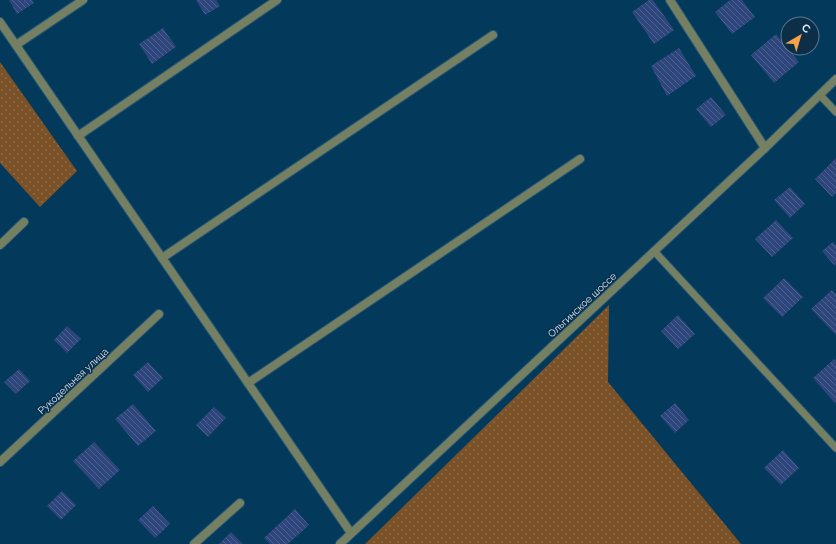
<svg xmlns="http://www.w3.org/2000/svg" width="836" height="544" font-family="Raleway,sans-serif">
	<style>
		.grass { fill: url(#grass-dots) }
		.building { fill: url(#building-back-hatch) }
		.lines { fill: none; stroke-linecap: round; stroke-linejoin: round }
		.lane-casing { stroke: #245575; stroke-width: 9 }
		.street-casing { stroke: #245575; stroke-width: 10 }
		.lane { stroke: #757f62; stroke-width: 7 }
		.street { stroke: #757f62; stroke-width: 8 }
		.labels { text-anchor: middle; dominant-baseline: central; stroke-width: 3; stroke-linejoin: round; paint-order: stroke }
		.street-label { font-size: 10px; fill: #d0e9ff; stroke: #0c2e47 }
	</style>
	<defs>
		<pattern id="grass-dots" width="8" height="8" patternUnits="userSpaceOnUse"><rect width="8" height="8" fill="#7b5228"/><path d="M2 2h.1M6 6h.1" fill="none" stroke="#8d6b48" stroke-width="1.8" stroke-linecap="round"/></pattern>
		<pattern id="building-back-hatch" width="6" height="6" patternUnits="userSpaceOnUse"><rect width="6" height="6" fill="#2e467c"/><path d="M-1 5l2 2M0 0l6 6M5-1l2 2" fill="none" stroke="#4b6190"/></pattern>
	</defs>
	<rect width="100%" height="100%" fill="#03395b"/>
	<g class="grass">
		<path d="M0 62 77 171 40 207 0 163Z"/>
		<path d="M609 305 608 382 741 544H365Z"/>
	</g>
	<g class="building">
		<path d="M9 0H32L34 3 17 14Z"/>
		<path d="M196 0H216L220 6 205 15Z"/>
		<path d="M649 0H653L674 30 654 44 632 12Z"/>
		<path d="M730 0H742L755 17 732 34 715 12Z"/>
		<path d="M163 28 176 47 152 64 139 44Z"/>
		<path d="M776 34 799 62 774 83 751 55Z"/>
		<path d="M679 48 696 76 667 96 651 66Z"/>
		<path d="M711 97 726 115 711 127 696 109Z"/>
		<path d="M836 158V193L832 197 815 179Z"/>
		<path d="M790 187 805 204 790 218 774 200Z"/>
		<path d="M776 220 793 238 772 257 755 239Z"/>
		<path d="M833 242 836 245V264L834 265 822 251Z"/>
		<path d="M784 278 803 297 782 317 763 298Z"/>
		<path d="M832 290 836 294V335L811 309Z"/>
		<path d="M678 315 695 334 678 349 661 331Z"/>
		<path d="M67 326 81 339 67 353 54 340Z"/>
		<path d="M834 359 836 362V402L835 403 813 378Z"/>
		<path d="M148 362 163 378 148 392 133 375Z"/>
		<path d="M19 369 30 381 16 394 4 382Z"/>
		<path d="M675 403 689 420 675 433 660 416Z"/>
		<path d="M133 404 156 431 138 446 115 419Z"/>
		<path d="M214 407 226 418 208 437 196 425Z"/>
		<path d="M94 442 120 470 99 489 73 461Z"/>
		<path d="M783 450 799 468 781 485 764 468Z"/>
		<path d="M62 491 76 505 61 520 47 506Z"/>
		<path d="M153 506 170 524 155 538 138 520Z"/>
		<path d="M295 509 309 525 288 544H270L264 538Z"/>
		<path d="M231 532 243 544H219Z"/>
	</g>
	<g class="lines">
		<g class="lane-casing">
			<g id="lane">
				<path d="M820 95 836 112"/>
				<path d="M654 251 836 448"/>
			</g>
		</g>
		<g class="street-casing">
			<g id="street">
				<path d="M670 0 765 148"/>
				<path d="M0 22 351 533"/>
				<path d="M16 45 83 0"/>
				<path d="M78 136 277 0"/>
				<path d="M0 245 24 222"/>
				<path d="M162 258 493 35"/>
				<path d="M248 383 580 159"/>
				<path d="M0 462 159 314"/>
				<path d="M194 544 240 503"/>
				<path d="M340 544 765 148 836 79"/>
			</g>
		</g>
		<use href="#lane" class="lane"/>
		<use href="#street" class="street"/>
	</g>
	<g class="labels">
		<g class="street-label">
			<text transform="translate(582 305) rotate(-43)">Ольгинское шоссе</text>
			<text transform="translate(73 381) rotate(-43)">Рукодельная улица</text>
		</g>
	</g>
	<g transform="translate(800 36) rotate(38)"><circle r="19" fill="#0c2e47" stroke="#5a7991"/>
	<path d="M0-3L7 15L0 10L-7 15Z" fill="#f6a248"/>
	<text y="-6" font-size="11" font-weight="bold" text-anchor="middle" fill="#d0e9ff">С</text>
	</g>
</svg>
